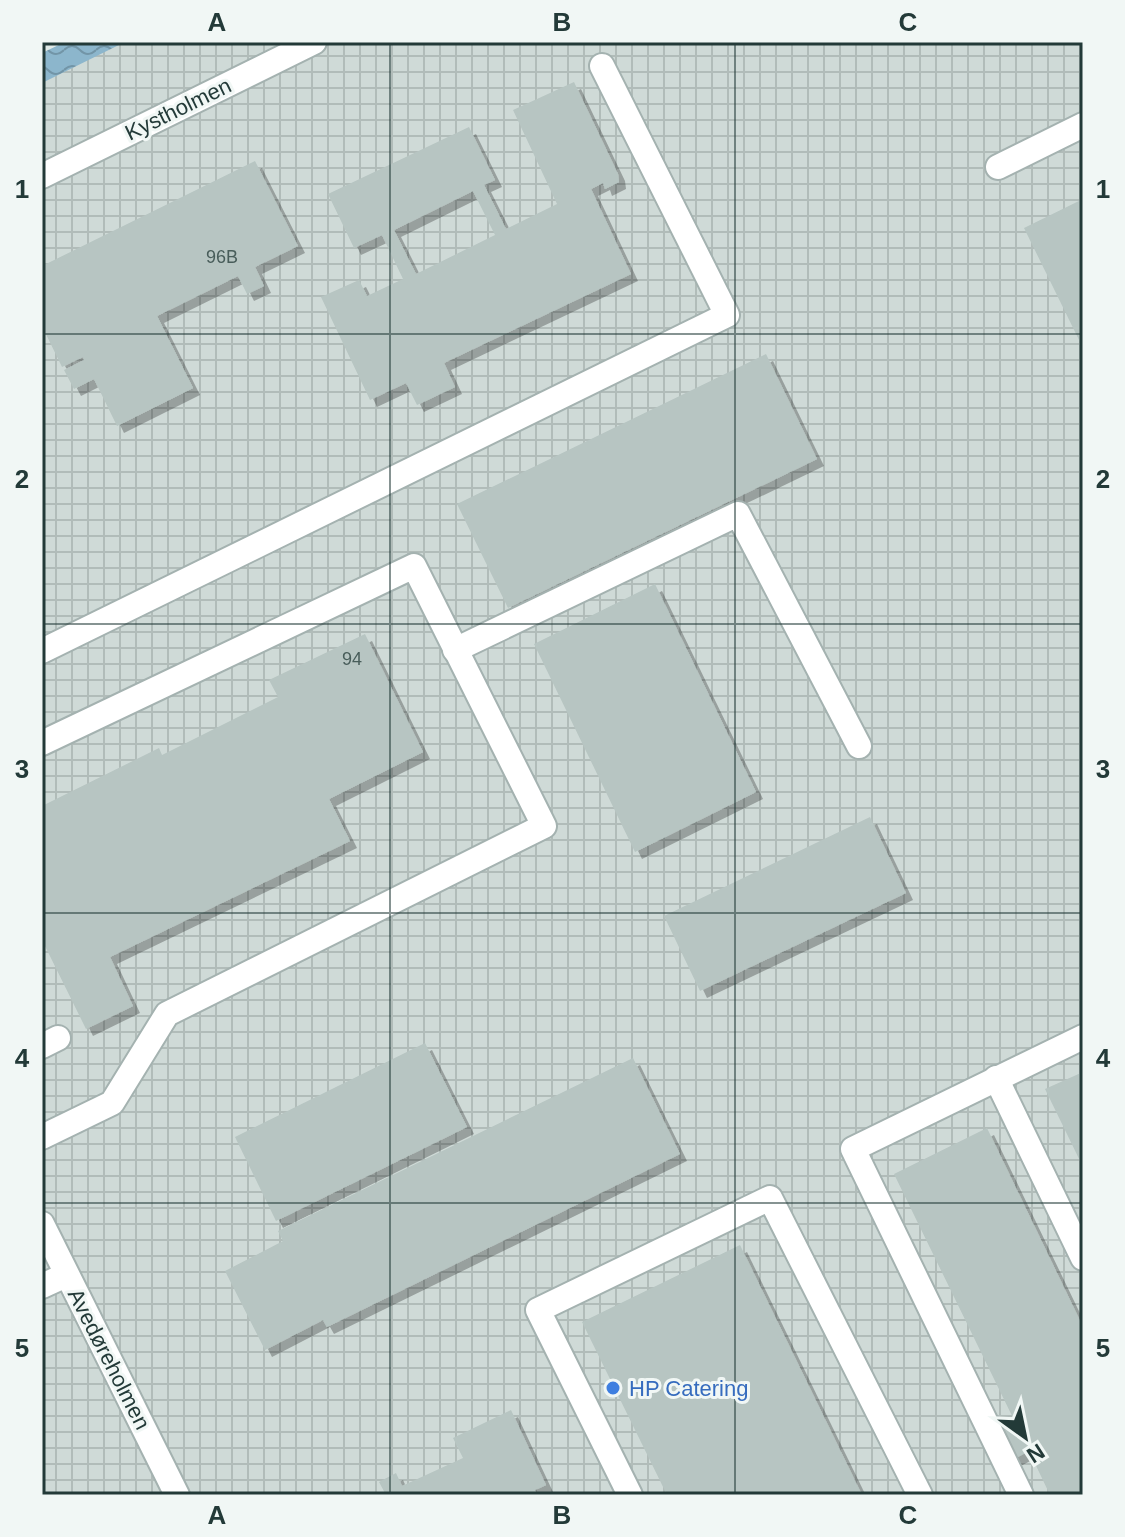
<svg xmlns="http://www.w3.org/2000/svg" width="1125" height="1537" font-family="Helvetica,sans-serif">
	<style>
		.industrial { fill: url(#industrial-grid) }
		.water { fill: url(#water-waves) }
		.building { fill: #b7c5c2; fill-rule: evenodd; filter: url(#shadow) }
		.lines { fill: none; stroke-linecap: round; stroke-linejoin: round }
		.minor-casing { stroke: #a4b2b0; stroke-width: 28 }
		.minor { stroke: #fff; stroke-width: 24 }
		.grid { fill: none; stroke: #233a38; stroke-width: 2; stroke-opacity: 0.55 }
		.shop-dot { fill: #3f7fe0; stroke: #f1f7f5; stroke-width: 3 }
		.labels { text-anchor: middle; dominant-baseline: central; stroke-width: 6; stroke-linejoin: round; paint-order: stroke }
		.number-label { font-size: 18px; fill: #485d5a }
		.street-label { font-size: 22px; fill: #233a38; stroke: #f1f7f5 }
		.shop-label { font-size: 22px; fill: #366cbe; stroke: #f1f7f5; text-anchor: start }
		.neatline { fill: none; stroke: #233a38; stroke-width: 3 }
		.grid-label { font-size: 26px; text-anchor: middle; font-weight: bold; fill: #233a38 }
	</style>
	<defs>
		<pattern id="industrial-grid" width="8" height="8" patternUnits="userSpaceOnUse" patternTransform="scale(2)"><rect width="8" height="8" fill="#cfdad7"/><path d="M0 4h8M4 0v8" fill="none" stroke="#b1bcb9"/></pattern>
		<pattern id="water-waves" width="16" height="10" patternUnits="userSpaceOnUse" patternTransform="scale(2)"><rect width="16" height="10" fill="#8cb6cc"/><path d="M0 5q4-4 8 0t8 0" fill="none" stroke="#7295a7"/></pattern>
		<filter id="shadow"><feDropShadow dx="7" dy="7" stdDeviation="0" flood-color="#0004"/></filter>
	</defs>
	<rect width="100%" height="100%" fill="#e1ebe8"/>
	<path class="industrial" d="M69 42H1083V1495H42V55Z"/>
	<path class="water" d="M65 42H125L42 83V53Z"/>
	<g class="building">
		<path d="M574 82 618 174 619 182 605 189 603 183 591 189 631 274 444 363 455 387 417 405 406 383 370 400 321 297 359 280 367 296 403 279 382 235 354 248 328 194 469 127 495 180 484 185 506 229 557 204 513 110ZM473 191 495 235 416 274 394 230Z"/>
		<path d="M255 161 298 246 255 267 264 286 247 294 238 276 157 316 193 388 117 426 94 379 74 389 64 370 84 360 83 357 62 367 42 326V266Z"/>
		<path d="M1083 199V341L1080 342 1024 228Z"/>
		<path d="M766 354 817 459 508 608 457 504Z"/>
		<path d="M655 584 756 792 635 852 534 644Z"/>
		<path d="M365 634 423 752 329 799 350 841 110 957 133 1006 86 1029 42 940V806L159 748 162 755 278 697 269 680Z"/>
		<path d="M870 817 906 893 700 991 664 916Z"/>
		<path d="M425 1043 467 1127 276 1221 235 1137Z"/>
		<path d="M633 1058 680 1154 327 1327 323 1320 265 1350 225 1271 283 1241 278 1231Z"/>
		<path d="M1083 1072V1167L1045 1089Z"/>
		<path d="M987 1128 1083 1327V1495H1050L1029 1451 1008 1462 994 1434 1016 1424 894 1174Z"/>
		<path d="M740 1245 862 1495H667L582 1322Z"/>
		<path d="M511 1410 546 1485 535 1490 537 1495H386L379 1482 396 1473 402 1486 463 1458 453 1438Z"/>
	</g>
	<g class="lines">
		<g class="minor-casing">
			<g id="minor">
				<path d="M998 167 1083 125"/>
				<path d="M42 176 314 42"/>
				<path d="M455 650 738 514 859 746"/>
				<path d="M42 651 727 315 602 66"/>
				<path d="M42 743 414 566 544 826 167 1014 112 1103 42 1137"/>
				<path d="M42 1046 58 1038"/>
				<path d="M996 1078 1083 1258"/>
				<path d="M42 1224 177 1495"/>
				<path d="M42 1286 66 1275"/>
				<path d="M630 1495 538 1310 770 1198 920 1495"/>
				<path d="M1021 1495 853 1149 1083 1037"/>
			</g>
		</g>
		<use href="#minor" class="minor"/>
	</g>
	<path class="grid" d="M390 42V1495M735 42V1495M42 334H1083M42 624H1083M42 913H1083M42 1203H1083"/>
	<circle class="shop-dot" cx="613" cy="1388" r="8"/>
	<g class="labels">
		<g class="number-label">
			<text x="222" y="257">96B</text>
			<text x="352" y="659">94</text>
		</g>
		<g class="street-label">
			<text transform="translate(178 109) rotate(-26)">Kystholmen</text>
			<text transform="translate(109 1359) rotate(63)">Avedøreholmen</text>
		</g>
		<g class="shop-label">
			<text x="629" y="1388">HP Catering</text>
		</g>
	</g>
	<rect width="1125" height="1537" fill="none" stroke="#f1f7f5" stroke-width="88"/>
	<g transform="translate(1025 1437) rotate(147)" stroke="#f1f7f5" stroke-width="6" paint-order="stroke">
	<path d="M0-6L14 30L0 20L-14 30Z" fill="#233a38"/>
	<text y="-12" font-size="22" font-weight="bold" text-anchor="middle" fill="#233a38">N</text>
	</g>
	<rect x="44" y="44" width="1037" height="1449" class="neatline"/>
	<g class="grid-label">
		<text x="217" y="31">A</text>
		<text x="562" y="31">B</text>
		<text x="908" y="31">C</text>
		<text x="22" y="198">1</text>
		<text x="1103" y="198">1</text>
		<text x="22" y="488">2</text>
		<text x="1103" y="488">2</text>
		<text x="22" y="778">3</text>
		<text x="1103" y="778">3</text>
		<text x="22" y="1067">4</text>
		<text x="1103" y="1067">4</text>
		<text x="22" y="1357">5</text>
		<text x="1103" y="1357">5</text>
		<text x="217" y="1524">A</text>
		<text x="562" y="1524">B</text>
		<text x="908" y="1524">C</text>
	</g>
</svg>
